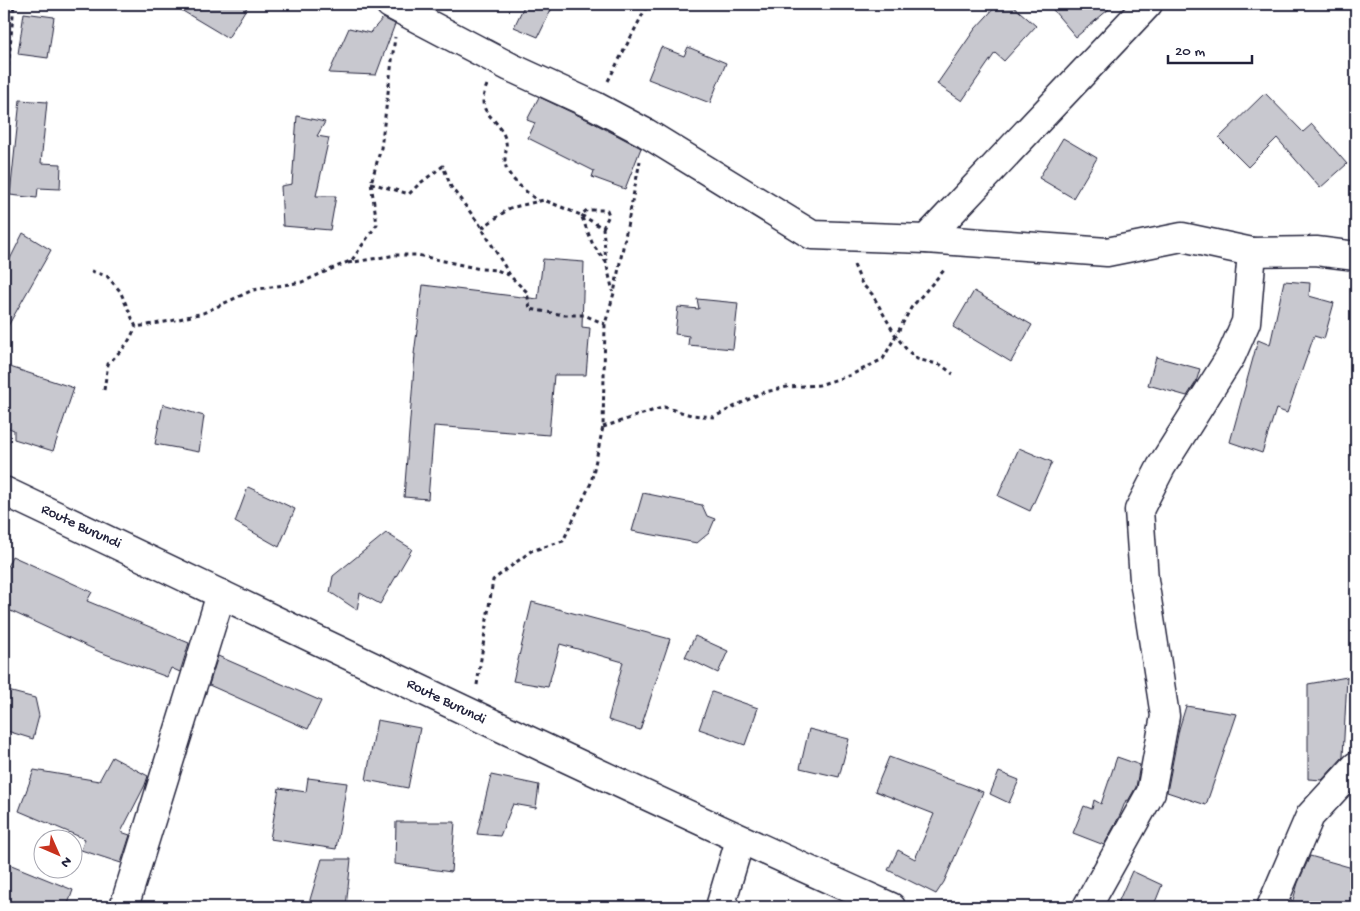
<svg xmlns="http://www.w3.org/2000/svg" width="1360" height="911" font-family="'Gochi Hand',sans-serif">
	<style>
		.building { fill: #c8c8cf; stroke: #22223b }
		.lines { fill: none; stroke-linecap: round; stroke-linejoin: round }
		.street-casing { stroke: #22223b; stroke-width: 31 }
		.secondary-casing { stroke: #22223b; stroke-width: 31 }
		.path { stroke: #22223b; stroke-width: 3; stroke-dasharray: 4 4; stroke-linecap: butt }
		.street { stroke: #fff; stroke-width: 28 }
		.secondary { stroke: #fff; stroke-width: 28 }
		.labels { text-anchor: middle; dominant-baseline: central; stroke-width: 4.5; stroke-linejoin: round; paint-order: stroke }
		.street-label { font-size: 15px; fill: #22223b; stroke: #fff }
	</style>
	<rect width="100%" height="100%" fill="#fff"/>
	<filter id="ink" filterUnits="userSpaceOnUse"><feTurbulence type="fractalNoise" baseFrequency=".02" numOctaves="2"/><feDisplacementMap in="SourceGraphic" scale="10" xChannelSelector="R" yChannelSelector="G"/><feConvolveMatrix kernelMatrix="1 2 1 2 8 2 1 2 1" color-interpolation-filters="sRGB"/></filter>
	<g filter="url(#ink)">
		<g class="building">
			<path d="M171 4H249L228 38Z"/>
			<path d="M525 4H554L538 37 514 27Z"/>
			<path d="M998 4H1011L1036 26 1004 61 995 53 962 101 937 84 975 29Z"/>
			<path d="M1048 4H1115L1076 37Z"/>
			<path d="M24 13 54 17 48 58 18 54Z"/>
			<path d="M383 18 395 24 376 75 329 73 349 28 370 33Z"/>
			<path d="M661 47 684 56 688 47 726 63 710 103 648 79Z"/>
			<path d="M1265 93 1303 132 1312 124 1347 164 1320 188 1277 138 1248 167 1219 138Z"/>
			<path d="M539 97 588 120 641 148 625 189 592 177 594 171 528 138 535 123 527 120Z"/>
			<path d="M20 100 47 102 41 163 61 164 60 189 38 188 37 198 10 195Z"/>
			<path d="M297 116 325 122 317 136 329 138 316 196H336L330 230 283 226 281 186 292 184Z"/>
			<path d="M1063 138 1097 158 1073 198 1039 178Z"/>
			<path d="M23 233 51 250 4 333V271Z"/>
			<path d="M543 259 584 262 582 327 590 328 586 375H554L549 435 434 426 428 499 404 497 415 354H414L423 285 538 299Z"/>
			<path d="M1284 281 1310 283 1309 296 1334 303 1324 339 1314 336 1287 413 1276 409 1262 453 1230 442 1258 340 1270 345Z"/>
			<path d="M974 291 1032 325 1011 362 953 327Z"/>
			<path d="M697 299 738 303 733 349 688 345 689 336 675 334 678 307 699 309Z"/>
			<path d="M1156 357 1200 369 1196 382 1187 396 1148 385Z"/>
			<path d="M4 365 74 388 53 451 14 439V430L4 426Z"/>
			<path d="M163 404 204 416 199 452 155 444Z"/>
			<path d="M1019 448 1052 462 1030 511 998 496Z"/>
			<path d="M248 487 295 509 279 547 235 522Z"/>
			<path d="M643 493 702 505 707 516 715 519 709 533 697 543 632 531Z"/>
			<path d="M386 533 412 549 380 604 360 593 357 610 330 592 333 576Z"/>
			<path d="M12 556 92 592 87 601 189 643 180 672 171 668 167 677 100 652 4 608V574Z"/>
			<path d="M532 602 670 639 640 730 608 720 623 662 560 644 548 687 513 681Z"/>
			<path d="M695 636 728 651 718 673 685 657Z"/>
			<path d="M218 656 321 701 308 729 209 685Z"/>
			<path d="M1347 677 1343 757 1322 780 1308 779V684Z"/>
			<path d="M4 690 35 698 39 716 33 739 4 730Z"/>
			<path d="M712 692 758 708 745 745 699 729Z"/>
			<path d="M1186 706 1237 714 1206 805 1167 792 1179 729Z"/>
			<path d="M377 720 420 728 408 788 366 780Z"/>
			<path d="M809 729 849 739 839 777 800 768Z"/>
			<path d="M112 757 148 776 145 785 121 832 130 835 121 863 81 850 85 839 19 811 34 770 99 781Z"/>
			<path d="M889 757 983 792 944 882 936 894 888 870 898 850 915 859 934 814 875 791Z"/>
			<path d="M1117 757 1140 765 1136 787 1128 801 1126 800 1120 815 1104 845 1073 833 1084 806 1092 809 1094 800 1101 804Z"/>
			<path d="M999 772 1019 780 1009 803 990 794Z"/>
			<path d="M491 775 539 785 536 808 513 804 500 836 477 834Z"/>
			<path d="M308 778 347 783 336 849 270 839 279 788 306 792Z"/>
			<path d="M396 822H455L451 872 395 864Z"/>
			<path d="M1310 856 1356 869V907H1291L1298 883Z"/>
			<path d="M322 859H351L346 907H326L309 903Z"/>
			<path d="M4 862 73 890 67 907H4Z"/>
			<path d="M1132 871 1162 885 1156 900 1150 907H1116Z"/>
		</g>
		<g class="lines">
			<g class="street-casing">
				<g id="street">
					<path d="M390 4 510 67 595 106 646 133 812 235 926 239 1107 252 1182 237 1252 252 1316 251 1356 256"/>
					<path d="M926 239 1148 4"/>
					<path d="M124 907 221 594"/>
					<path d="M720 907 740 840"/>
					<path d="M1087 907 1151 792 1165 716 1144 580 1139 510 1161 467 1231 356 1246 322 1252 252"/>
					<path d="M1271 907 1310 816 1356 766"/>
				</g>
			</g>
			<g class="secondary-casing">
				<path id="secondary" d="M4 491C299 631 593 774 891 907"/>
			</g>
			<g class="path">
				<path d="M608 81 648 4"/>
				<path d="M487 85C474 115 496 113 505 138 508 147 505 152 505 160 504 176 527 192 538 201"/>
				<path d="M371 183 409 194 419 184 443 166 451 187 480 225 511 277 527 292 530 309 564 315H584L605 324"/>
				<path d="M4 226 6 90 14 4"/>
				<path d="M482 228 510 208 544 200 581 215 593 245 606 262 613 292"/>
				<path d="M603 228 609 215 607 210H587L581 215 603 228 606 261"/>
				<path d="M348 263 396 255H417L480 269 497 270 511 276"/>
				<path d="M854 265 862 284 872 294 896 336 907 350 917 359 941 365 953 374"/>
				<path d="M91 271 107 276 120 291 136 327 171 321 203 313 253 290 302 282 352 260 377 224 371 183 381 148 395 37"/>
				<path d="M104 390 108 364 127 344 136 327"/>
				<path d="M603 427 664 407 691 415 714 417 761 393 787 387 819 385 851 375 883 359 911 308 945 269"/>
				<path d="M477 685 493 580 531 551 563 541 591 483 603 427 605 324 614 293 640 161"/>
			</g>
			<use href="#street" class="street"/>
			<use href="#secondary" class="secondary"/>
		</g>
	</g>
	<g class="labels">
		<g class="street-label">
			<text transform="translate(81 527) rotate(25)">Route Burundi</text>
			<text transform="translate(446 702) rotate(26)">Route Burundi</text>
		</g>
	</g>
	<rect width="1360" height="911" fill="none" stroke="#fff" stroke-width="20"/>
	<rect x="10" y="10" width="1340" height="891" fill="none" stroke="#22223b" stroke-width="2" filter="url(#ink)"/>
	<g transform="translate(58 854) rotate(135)"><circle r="24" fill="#ffffff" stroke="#a7a7b1"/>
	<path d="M0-4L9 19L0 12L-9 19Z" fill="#c8321e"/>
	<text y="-8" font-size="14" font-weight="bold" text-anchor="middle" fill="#22223b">N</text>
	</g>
	<path d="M1168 55v8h84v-8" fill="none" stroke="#22223b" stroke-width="2.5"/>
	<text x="1175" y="55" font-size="15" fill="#22223b" stroke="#ffffff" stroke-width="4" paint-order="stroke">20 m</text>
</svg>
